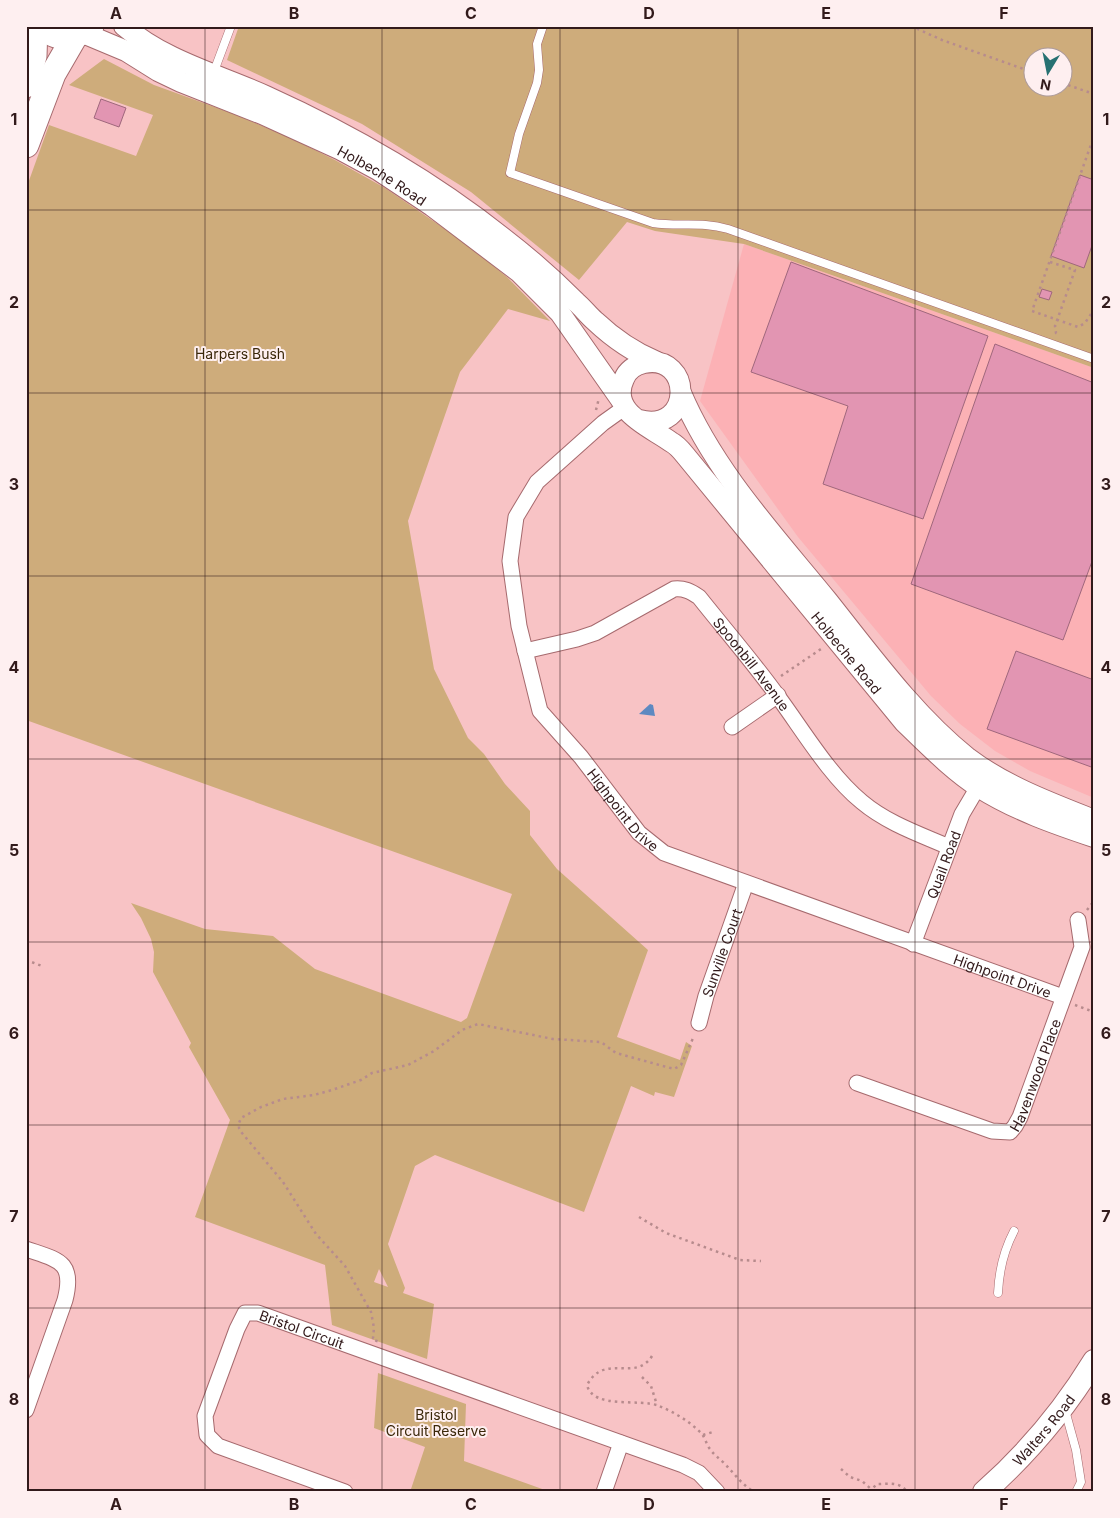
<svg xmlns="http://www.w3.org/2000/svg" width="1120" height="1518" font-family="Inter,sans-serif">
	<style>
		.built { fill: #fcb1b5 }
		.green { fill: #ceac7b; fill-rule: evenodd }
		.water { fill: #5e89c1 }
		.building { fill: #e295b2; stroke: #9f677c }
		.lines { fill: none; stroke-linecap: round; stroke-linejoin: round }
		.service-casing { stroke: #a66a6e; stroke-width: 9 }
		.minor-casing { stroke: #a66a6e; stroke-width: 17 }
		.tertiary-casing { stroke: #a66a6e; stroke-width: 22 }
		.secondary-casing { stroke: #a66a6e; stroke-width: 24 }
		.primary-casing { stroke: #a66a6e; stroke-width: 27 }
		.path { stroke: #b78b8d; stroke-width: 2.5; stroke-dasharray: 2.5 4; stroke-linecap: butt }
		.service { stroke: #fff; stroke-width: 8 }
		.minor { stroke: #fff; stroke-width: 15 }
		.tertiary { stroke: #fff; stroke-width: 20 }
		.secondary { stroke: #fff; stroke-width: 22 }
		.primary { stroke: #fff; stroke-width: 25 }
		.grid { fill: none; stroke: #321a1b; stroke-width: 1; stroke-opacity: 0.55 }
		.labels { text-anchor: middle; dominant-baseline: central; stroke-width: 4; stroke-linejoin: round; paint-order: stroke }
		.street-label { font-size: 14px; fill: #321a1b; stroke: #feeff0 }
		.park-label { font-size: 14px; fill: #3a2709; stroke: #feeff0 }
		.neatline { fill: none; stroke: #321a1b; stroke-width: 2 }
		.grid-label { font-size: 16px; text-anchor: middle; font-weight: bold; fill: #321a1b }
	</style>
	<rect width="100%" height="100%" fill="#f8c3c5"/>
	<path class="built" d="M744 244 1094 368V798L1030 771 995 751 960 724 931 696 798 537 700 401Z"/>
	<g class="green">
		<path d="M239 26H1094V368L744 244 655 231 627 222 579 280 471 192 362 124 227 60ZM1032 58H1062V88H1032Z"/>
		<path d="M104 59 154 85 234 114 291 138 335 160 385 188 464 242 507 277 550 321 508 309 460 372 408 521 434 669 468 738 484 754 505 784 530 811V835L557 869 648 950 617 1037 680 1060 686 1042 692 1046 674 1097 655 1092 654 1096 631 1086 584 1212 435 1155 415 1166 388 1244 405 1288 403 1293 434 1304 427 1359 332 1325 325 1265 195 1217 230 1120 189 1047 191 1043 153 972 154 952 151 939 141 918 131 903 205 929 273 936 315 969 461 1022 467 1018 512 894 26 720V189L49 125 136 156 153 115 69 85ZM379 1269 388 1287 374 1282Z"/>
		<path d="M378 1373 466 1404 464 1461 545 1490 544 1492H410L425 1447 374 1428Z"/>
	</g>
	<path class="water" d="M650 704 653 705 655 716 639 714Z"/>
	<g class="building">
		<path d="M101 99 126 108 119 127 94 118Z"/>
		<path d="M1080 175 1094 180V240L1084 268 1051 256Z"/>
		<path d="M791 262 988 336 923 519 823 484 848 406 751 372Z"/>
		<path d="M1042 289 1052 292 1049 300 1039 297Z"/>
		<path d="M995 344 1094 383V556L1063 640 911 584Z"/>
		<path d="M1016 651 1094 680V768L987 729Z"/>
	</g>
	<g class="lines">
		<g class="service-casing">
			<g id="service">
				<path d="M543 26 537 44 539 70 537 83 519 134 510 173 653 223C680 227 701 221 728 229L1094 359"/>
				<path d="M213 74 231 26"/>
				<path d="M998 1293C999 1271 1004 1250 1014 1231"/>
				<path d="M1065 1410 1076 1450 1081 1482 1076 1492"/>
			</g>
		</g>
		<g class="minor-casing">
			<g id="minor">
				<path id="s1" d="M624 408 603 423 537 482 516 517 510 561 519 626 540 711 581 757 639 833 664 853 1063 997"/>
				<path id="s2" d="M525 651 577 639 595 633 674 589C684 588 690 591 699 597 726 631 754 663 779 698 804 732 830 776 862 802 887 823 919 834 949 847"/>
				<path d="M732 727 778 695"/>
				<path id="s3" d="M913 944 962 814 978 787"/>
				<path id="s4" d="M699 1023 706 996 746 883"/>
				<path id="s5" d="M857 1083 992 1131 1010 1132 1015 1126 1020 1117 1082 947 1078 920"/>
				<path d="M26 1249C58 1260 75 1261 65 1300L26 1410"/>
				<path id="s6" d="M345 1492 218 1446 207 1435 205 1416 237 1329 245 1313H258L683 1465 699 1473 717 1492"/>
				<path d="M604 1492 621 1443"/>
			</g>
		</g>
		<g class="tertiary-casing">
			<g id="tertiary">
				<path d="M124 26C165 61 217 74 266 96 350 134 429 179 502 237 528 257 553 279 576 302 583 308 588 315 595 321 614 339 633 352 657 362"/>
				<path id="s7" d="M83 33 126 51 158 71 181 82 262 114 341 150 378 170 432 206 519 272 560 313 621 400"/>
				<path d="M681 393C714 471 774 535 827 600 870 654 914 715 968 758 1005 786 1051 803 1094 820"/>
				<path id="s8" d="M639 420C694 434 693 353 644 363 635 365 627 371 624 379 608 412 651 427 671 442 677 445 681 450 685 455L904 722C928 745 952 770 980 788 1015 810 1055 824 1094 837"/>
			</g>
		</g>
		<g class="secondary-casing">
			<g id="secondary">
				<path id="s9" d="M984 1492C1027 1454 1064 1410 1094 1361"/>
			</g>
		</g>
		<g class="primary-casing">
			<g id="primary">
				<path d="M42 26C57 41 75 39 91 26"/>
				<path d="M26 85 34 56 35 26"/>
				<path d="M26 145 53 74 75 36"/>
			</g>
		</g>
		<g class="path">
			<path d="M911 26 942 40 1032 72"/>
			<path d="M1062 83 1094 94"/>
			<path d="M1050 262 1075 270 1055 326 1056 333 1059 335"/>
			<path d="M1091 314 1085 323 1078 327 1032 311 1094 136"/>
			<path d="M596 410 599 398"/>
			<path d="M781 676 824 647"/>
			<path d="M1087 910 1094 901"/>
			<path d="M26 960 42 966"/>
			<path d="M1075 1005 1094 1012"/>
			<path d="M639 1217 666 1233 740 1260 761 1261"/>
			<path d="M376 1342 377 1339 373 1338 374 1328 371 1312 345 1266 316 1234 283 1182 242 1133 239 1128V1123L241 1118 261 1107 283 1099 314 1095 332 1090 361 1080 372 1073 408 1065 434 1051 462 1030 478 1024 553 1039 601 1042 616 1053 674 1069 681 1065 694 1036"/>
			<path d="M652 1356C635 1383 605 1352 587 1385 593 1410 641 1398 659 1406 674 1412 689 1421 701 1433 705 1437 706 1444 710 1449 714 1455 719 1458 724 1463 734 1473 741 1484 754 1492"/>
			<path d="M642 1377 651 1386 657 1405"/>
			<path d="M703 1435 713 1432"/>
			<path d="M841 1469 850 1477 862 1481 871 1489"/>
			<path d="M869 1492 877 1484C888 1484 900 1481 907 1492"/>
		</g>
		<use href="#service" class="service"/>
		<use href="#minor" class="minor"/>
		<use href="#tertiary" class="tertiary"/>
		<use href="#secondary" class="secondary"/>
		<use href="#primary" class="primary"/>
	</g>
	<path class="grid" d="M205 26V1492M382 26V1492M560 26V1492M738 26V1492M915 26V1492M26 210H1094M26 393H1094M26 576H1094M26 759H1094M26 942H1094M26 1125H1094M26 1308H1094"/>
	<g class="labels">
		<g class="street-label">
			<text stroke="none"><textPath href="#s7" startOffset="332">Holbeche Road</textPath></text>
			<text stroke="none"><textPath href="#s8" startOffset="502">Holbeche Road</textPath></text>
			<text stroke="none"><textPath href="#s2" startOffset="275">Spoonbill Avenue</textPath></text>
			<text stroke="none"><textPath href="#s1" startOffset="482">Highpoint Drive</textPath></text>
			<text stroke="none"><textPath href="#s3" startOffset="85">Quail Road</textPath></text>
			<text stroke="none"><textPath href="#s4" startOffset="74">Sunville Court</textPath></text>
			<text stroke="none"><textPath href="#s1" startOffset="902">Highpoint Drive</textPath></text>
			<text stroke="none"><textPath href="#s5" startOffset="224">Havenwood Place</textPath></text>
			<text stroke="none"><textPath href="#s6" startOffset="340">Bristol Circuit</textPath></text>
			<text stroke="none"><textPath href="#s9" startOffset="86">Walters Road</textPath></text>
		</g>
		<g class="park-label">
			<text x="240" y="353">Harpers Bush</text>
			<text x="436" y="1414">Bristol<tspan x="436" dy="16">Circuit Reserve</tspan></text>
		</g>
	</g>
	<rect width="1120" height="1518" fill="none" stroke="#feeff0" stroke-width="55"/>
	<g transform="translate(1048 72) rotate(190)"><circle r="24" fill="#feeff0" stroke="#ac9a9b"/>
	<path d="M0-4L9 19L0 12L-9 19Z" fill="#277172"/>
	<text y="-8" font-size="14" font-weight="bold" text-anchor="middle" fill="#321a1b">N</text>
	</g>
	<rect x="28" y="28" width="1064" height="1462" class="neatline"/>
	<g class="grid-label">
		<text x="116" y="19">A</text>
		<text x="294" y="19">B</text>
		<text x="471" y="19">C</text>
		<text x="649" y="19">D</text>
		<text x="826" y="19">E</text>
		<text x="1004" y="19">F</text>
		<text x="14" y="125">1</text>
		<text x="1106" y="125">1</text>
		<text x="14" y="308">2</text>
		<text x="1106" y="308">2</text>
		<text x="14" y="490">3</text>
		<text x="1106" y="490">3</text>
		<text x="14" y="673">4</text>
		<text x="1106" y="673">4</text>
		<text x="14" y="856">5</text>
		<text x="1106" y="856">5</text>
		<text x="14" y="1039">6</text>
		<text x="1106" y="1039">6</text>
		<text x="14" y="1222">7</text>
		<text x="1106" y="1222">7</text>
		<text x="14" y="1405">8</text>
		<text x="1106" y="1405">8</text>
		<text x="116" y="1510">A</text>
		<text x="294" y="1510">B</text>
		<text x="471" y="1510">C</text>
		<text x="649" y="1510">D</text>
		<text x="826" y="1510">E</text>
		<text x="1004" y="1510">F</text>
	</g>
</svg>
